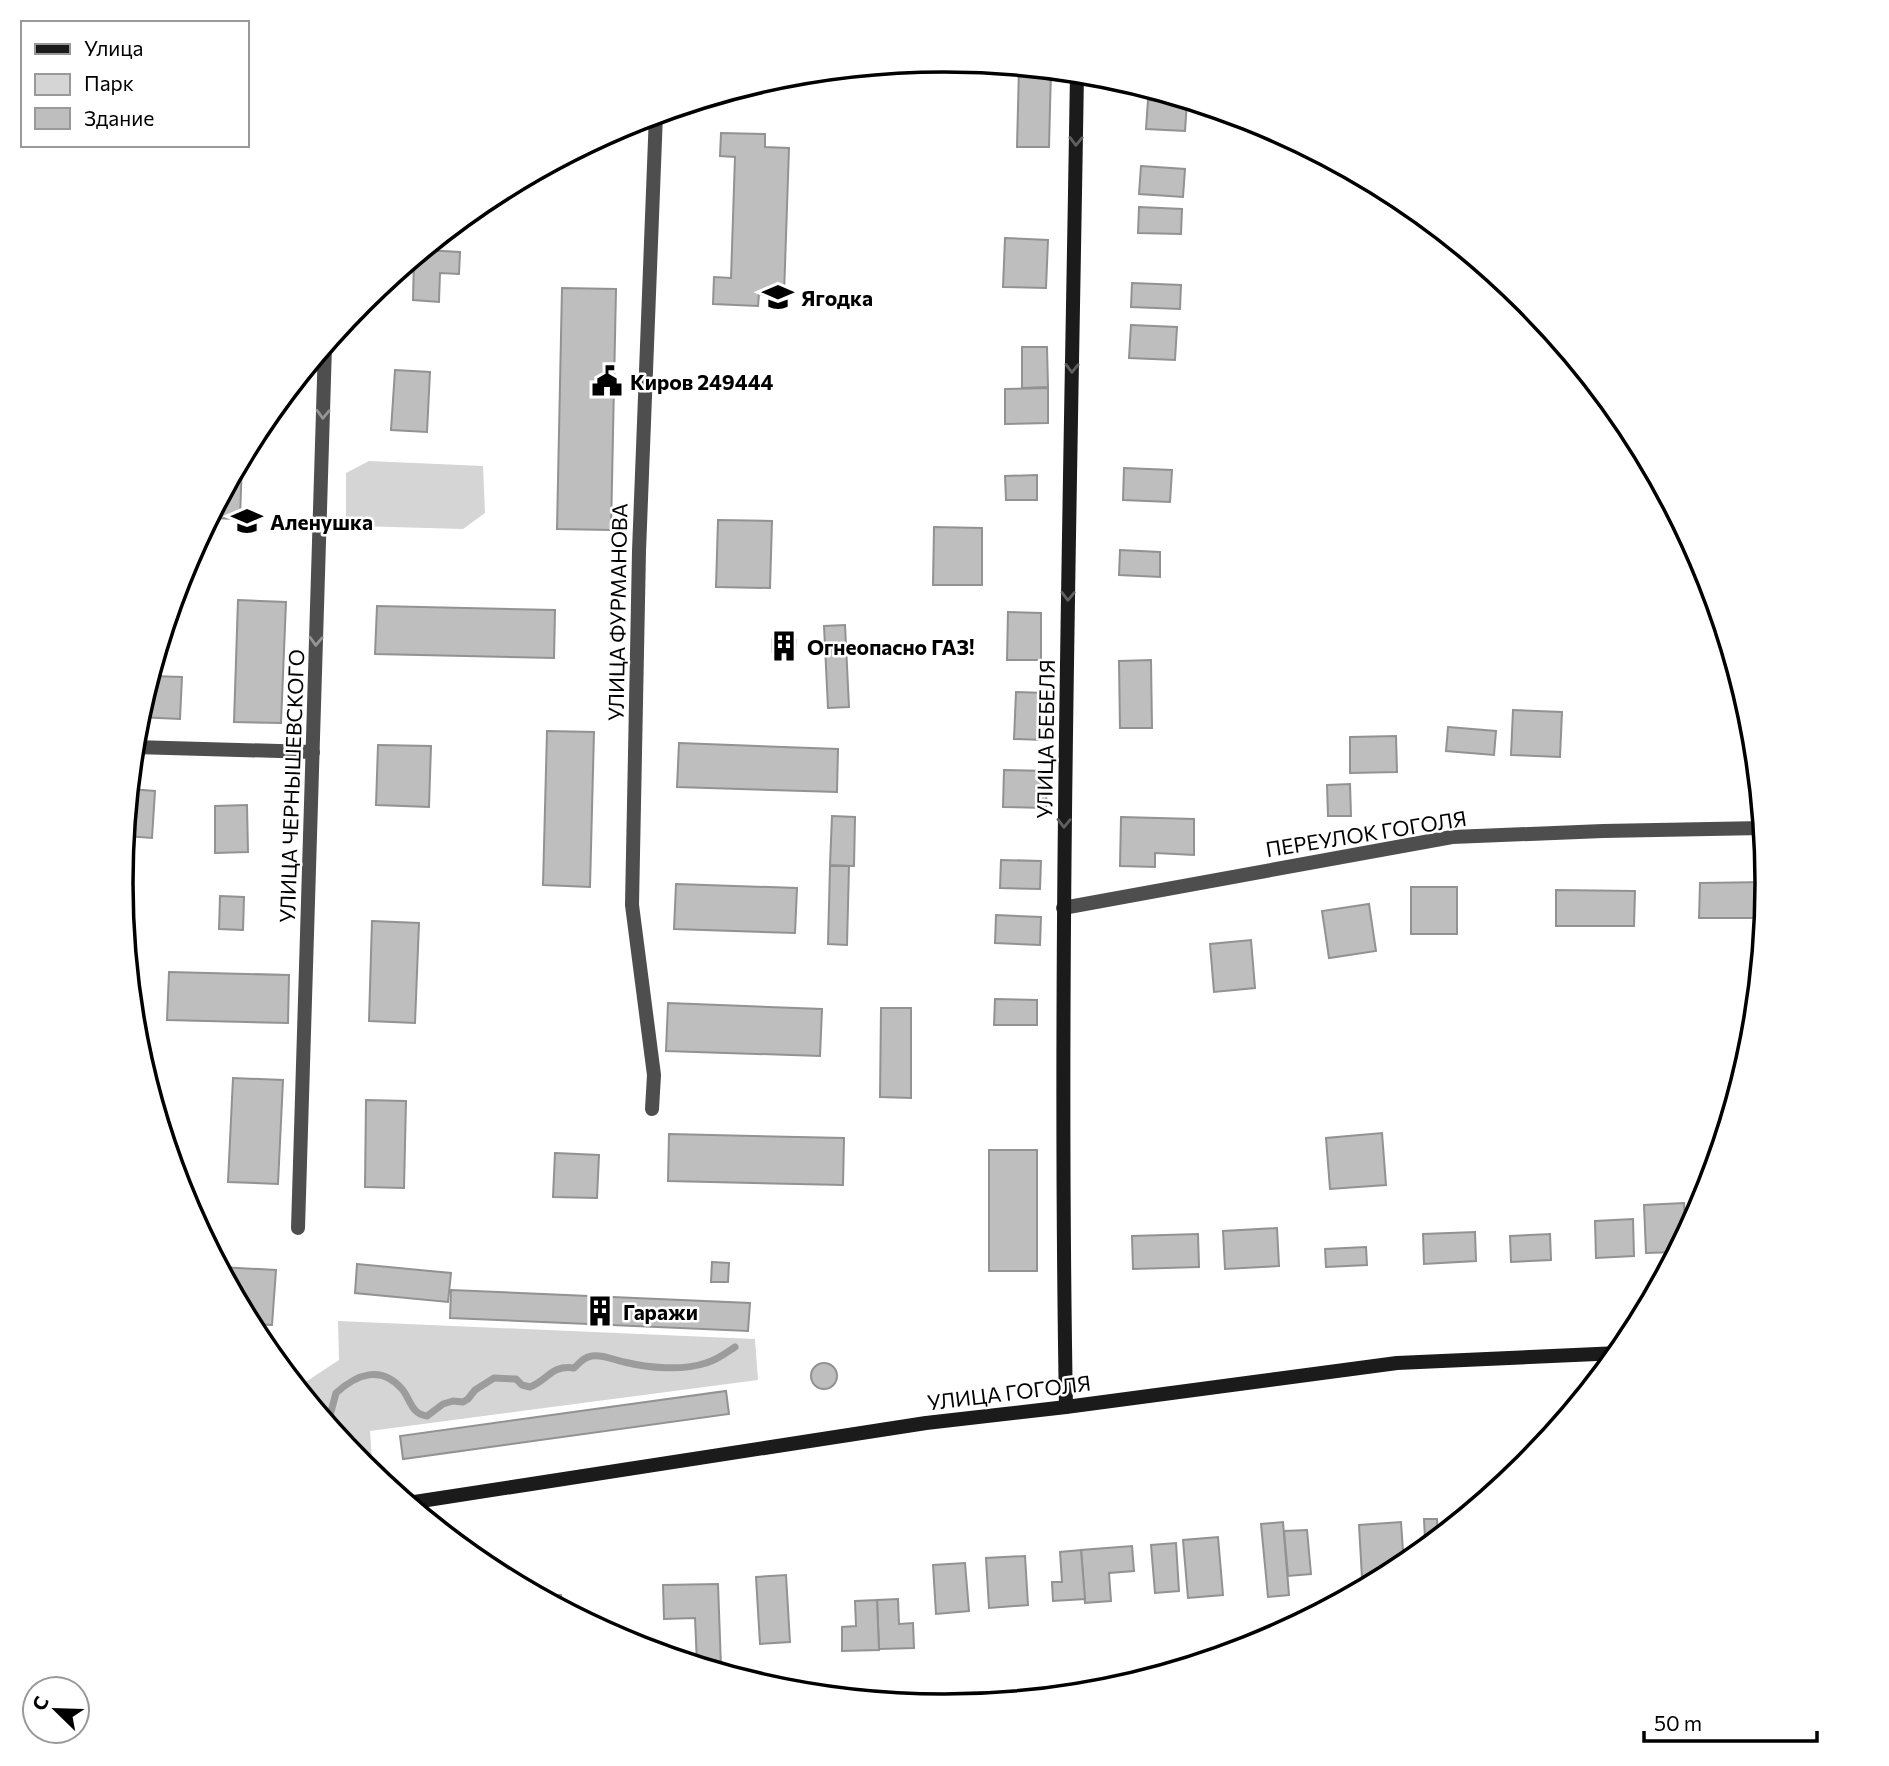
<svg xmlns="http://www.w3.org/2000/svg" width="1889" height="1766" font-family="Commissioner,sans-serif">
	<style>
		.green { fill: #d5d5d5 }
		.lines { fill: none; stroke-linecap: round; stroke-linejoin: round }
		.stream { stroke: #9c9c9c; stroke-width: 7 }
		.building { fill: #bebebe; stroke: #929292; stroke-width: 2 }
		.street { stroke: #4e4e4e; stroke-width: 14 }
		.secondary { stroke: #1b1b1b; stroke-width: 14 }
		.oneway { stroke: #5f5f5f }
		.oneway2 { stroke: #959595 }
		.labels { text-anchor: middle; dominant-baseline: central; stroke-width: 5; stroke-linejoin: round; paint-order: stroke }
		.poi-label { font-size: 21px; font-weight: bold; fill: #000; stroke: #fff; text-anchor: start }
		.street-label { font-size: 21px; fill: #000; stroke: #fff }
		.rim { fill: none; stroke: #000; stroke-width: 3.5 }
	</style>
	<rect width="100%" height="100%" fill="#fff"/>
	<g class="green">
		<path d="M369 461 483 466 485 513 463 529 357 526 346 520V473Z"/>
		<path d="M338 1321 755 1339 758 1380 370 1431 373 1474 362 1465 298 1387 339 1360Z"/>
	</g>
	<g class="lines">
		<path class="stream" d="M328 1423 336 1393C357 1374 381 1365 402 1389 411 1400 411 1414 427 1416L443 1404 453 1401 463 1402 468 1399 475 1390 494 1378 516 1379 522 1385 530 1387C549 1379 551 1365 574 1368 580 1363 583 1357 592 1356 603 1354 613 1360 624 1362 649 1368 682 1371 706 1363 717 1360 726 1353 735 1347"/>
	</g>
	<g class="building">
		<path d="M1019 67 1051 70 1049 147H1017Z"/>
		<path d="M1148 100 1187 102 1185 131 1146 129Z"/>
		<path d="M628 123V132L612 131Z"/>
		<path d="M721 133 765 134V147L789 148 784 295 759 294 758 306 713 304 714 277 731 278 735 157 720 156Z"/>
		<path d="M1141 166 1185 169 1183 197 1139 194Z"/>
		<path d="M1139 207 1182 209 1181 234 1138 233Z"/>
		<path d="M1005 238 1048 240 1046 288 1003 287Z"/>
		<path d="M424 250 460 252 459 274 440 273 439 302 413 300 414 258Z"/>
		<path d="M1132 283 1181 285 1180 309 1131 307Z"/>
		<path d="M562 288 616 289 611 530 557 529Z"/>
		<path d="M1131 325 1177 327 1175 360 1129 358Z"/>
		<path d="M1022 347H1047L1048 387 1022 388Z"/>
		<path d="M395 370 430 372 427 432 391 430Z"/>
		<path d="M1048 388V423L1005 424V389Z"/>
		<path d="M242 460 240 519 210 518Z"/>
		<path d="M1124 468 1172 470 1170 502 1123 500Z"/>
		<path d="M1037 475V500H1006L1005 476Z"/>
		<path d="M718 520 772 521 770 588 716 587Z"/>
		<path d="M934 527 982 528V585H933Z"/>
		<path d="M1120 550 1160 552V577L1119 575Z"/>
		<path d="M238 600 286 602 281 723 234 722Z"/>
		<path d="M377 606 555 610 554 658 375 654Z"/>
		<path d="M1008 612 1041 613V660H1007Z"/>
		<path d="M845 625 849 707 828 708 824 626Z"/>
		<path d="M772 639 796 640 795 653 772 652Z"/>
		<path d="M1151 660 1152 728H1120L1119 661Z"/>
		<path d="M151 676 182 677 180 719 138 717Z"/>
		<path d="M1016 692 1046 693 1044 740 1014 739Z"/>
		<path d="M1513 710 1562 712 1560 757 1511 755Z"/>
		<path d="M1448 727 1496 731 1494 755 1446 751Z"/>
		<path d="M547 731 594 732 590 887 543 885Z"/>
		<path d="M1396 736 1397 772 1350 773V737Z"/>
		<path d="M679 743 838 749 837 792 677 787Z"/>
		<path d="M378 745 431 746 429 807 376 805Z"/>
		<path d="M1004 770 1047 771 1046 808 1003 807Z"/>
		<path d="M1350 784 1351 816H1328L1327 785Z"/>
		<path d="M130 789 155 791 152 838 126 836Z"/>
		<path d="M247 805 248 852 215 853V806Z"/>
		<path d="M832 816 855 817 854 866 830 865Z"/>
		<path d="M1121 817 1194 819V855L1155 853V867L1120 866Z"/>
		<path d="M1001 860 1041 861 1040 889 1000 888Z"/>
		<path d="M830 866H849L847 945 828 944Z"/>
		<path d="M1768 882 1765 918H1699L1700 883Z"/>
		<path d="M676 884 797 888 795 933 674 929Z"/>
		<rect x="1411" y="887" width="46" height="47"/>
		<path d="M1556 890 1635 891 1634 926H1556Z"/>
		<path d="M220 896 244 897 243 930 219 929Z"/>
		<path d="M1369 904 1376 951 1329 958 1322 911Z"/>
		<path d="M996 915 1041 917 1040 945 995 943Z"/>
		<path d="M372 921 419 923 415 1023 369 1021Z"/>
		<path d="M1251 940 1255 988 1214 992 1210 944Z"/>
		<path d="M169 972 289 975 288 1023 167 1020Z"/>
		<path d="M995 999 1037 1000V1025H994Z"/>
		<path d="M668 1003 822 1009 820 1056 666 1051Z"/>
		<path d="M881 1008H911V1098L880 1097Z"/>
		<path d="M233 1078 283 1080 278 1184 228 1182Z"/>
		<path d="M366 1100 406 1101 404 1188 365 1187Z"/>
		<path d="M1382 1133 1386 1185 1330 1189 1326 1138Z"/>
		<path d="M669 1134 844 1138 843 1185 668 1181Z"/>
		<rect x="989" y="1150" width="48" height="121"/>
		<path d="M555 1153 599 1155 597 1198 553 1197Z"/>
		<path d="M1684 1203 1686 1235 1677 1252 1646 1253 1644 1205Z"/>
		<path d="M1633 1219 1634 1256 1596 1258 1595 1221Z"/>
		<path d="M1277 1228 1279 1266 1225 1269 1223 1231Z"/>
		<path d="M1475 1232 1476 1261 1424 1264 1423 1234Z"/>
		<path d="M1198 1234 1199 1267 1133 1269 1132 1236Z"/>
		<path d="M1550 1234 1551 1260 1511 1262 1510 1236Z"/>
		<path d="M1366 1247 1367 1265 1326 1267 1325 1249Z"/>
		<path d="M712 1262 729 1263 728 1282H711Z"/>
		<path d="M357 1264 451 1273 448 1302 355 1293Z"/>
		<path d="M220 1267 276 1270 272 1325 251 1324Z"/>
		<path d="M451 1290 750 1303 748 1331 450 1318Z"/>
		<circle cx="824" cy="1376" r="13"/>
		<path d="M726 1391 729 1414 403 1459 400 1436Z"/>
		<path d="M1424 1519H1437L1438 1538 1437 1539 1425 1540Z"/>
		<path d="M1283 1522 1289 1595 1268 1597 1261 1524Z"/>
		<path d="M1401 1522 1404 1566 1387 1576 1362 1578 1359 1525Z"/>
		<path d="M1307 1530 1311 1574 1288 1576 1284 1531Z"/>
		<path d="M1218 1537 1223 1595 1188 1598 1183 1540Z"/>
		<path d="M1176 1543 1179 1591 1155 1593 1151 1545Z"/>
		<path d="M1132 1546 1134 1571 1109 1573 1111 1601 1085 1603 1081 1550Z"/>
		<path d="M1081 1550 1085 1599 1053 1601 1052 1582H1062L1060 1552Z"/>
		<path d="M1025 1556 1028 1605 989 1608 986 1558Z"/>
		<path d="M965 1563 969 1611 936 1614 933 1565Z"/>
		<path d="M786 1575 790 1642 760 1644 756 1577Z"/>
		<path d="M718 1584 721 1667 708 1668 697 1664 695 1618 664 1619 663 1585Z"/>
		<path d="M561 1595 562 1608 540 1596Z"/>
		<path d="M898 1599 899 1624 913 1623 914 1648 879 1649 877 1600Z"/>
		<path d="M877 1600 879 1650 842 1651V1627L856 1626 855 1601Z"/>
	</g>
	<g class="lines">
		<g class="street">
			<path d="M134 747 313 752"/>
			<path d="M1063 908 1452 837 1603 831 1763 828"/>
			<path d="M652 1109 654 1075 632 905 639 551 656 114"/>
			<path d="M298 1228 325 346"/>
		</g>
		<g class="secondary">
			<path d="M1066 1407C1058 962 1070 517 1077 73"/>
			<path d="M408 1503 926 1423 1066 1407 1397 1363 1619 1353"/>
		</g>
	</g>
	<defs><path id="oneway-chevron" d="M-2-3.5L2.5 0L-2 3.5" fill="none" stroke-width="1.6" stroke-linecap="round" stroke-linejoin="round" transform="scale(1.75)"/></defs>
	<g class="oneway">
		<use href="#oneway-chevron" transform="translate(1076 141) rotate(91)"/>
		<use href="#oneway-chevron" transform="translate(1072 368) rotate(91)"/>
		<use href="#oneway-chevron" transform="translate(1068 596) rotate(91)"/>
		<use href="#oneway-chevron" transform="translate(1064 823) rotate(91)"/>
	</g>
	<g class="oneway2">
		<use href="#oneway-chevron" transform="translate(323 414) rotate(92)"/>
		<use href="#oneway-chevron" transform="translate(316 641) rotate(92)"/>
	</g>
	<defs>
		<g id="school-bare" transform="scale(2.415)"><path d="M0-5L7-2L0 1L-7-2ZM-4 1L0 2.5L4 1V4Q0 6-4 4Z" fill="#000" stroke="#fff" stroke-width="2.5" paint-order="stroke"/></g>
		<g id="civic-bare" transform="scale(2.415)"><path d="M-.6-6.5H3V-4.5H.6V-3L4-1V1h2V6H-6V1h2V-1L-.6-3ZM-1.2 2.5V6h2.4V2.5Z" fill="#000" stroke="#fff" stroke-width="2.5" paint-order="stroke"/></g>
		<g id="building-bare" transform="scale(2.415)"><path d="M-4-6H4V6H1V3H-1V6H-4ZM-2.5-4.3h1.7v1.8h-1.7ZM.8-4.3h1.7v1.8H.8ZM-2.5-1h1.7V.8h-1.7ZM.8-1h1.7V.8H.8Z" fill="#000" stroke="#fff" stroke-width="2.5" paint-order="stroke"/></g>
	</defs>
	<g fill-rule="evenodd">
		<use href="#school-bare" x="778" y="297"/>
		<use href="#civic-bare" x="607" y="381"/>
		<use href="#school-bare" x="247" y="521"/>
		<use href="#building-bare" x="784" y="646"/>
		<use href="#building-bare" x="600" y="1311"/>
	</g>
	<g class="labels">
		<g class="poi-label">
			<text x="801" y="297">Ягодка</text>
			<text x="630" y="381">Киров 249444</text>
			<text x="270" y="521">Аленушка</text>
			<text x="807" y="646">Огнеопасно ГАЗ!</text>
			<text x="623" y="1311">Гаражи</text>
		</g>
		<g class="street-label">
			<text transform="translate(617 612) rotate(-89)">УЛИЦА ФУРМАНОВА</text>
			<text transform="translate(1045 739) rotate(-89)">УЛИЦА БЕБЕЛЯ</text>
			<text transform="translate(291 786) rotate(-88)">УЛИЦА ЧЕРНЫШЕВСКОГО</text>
			<text transform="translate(1366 833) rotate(-9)">ПЕРЕУЛОК ГОГОЛЯ</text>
			<text transform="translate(1009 1392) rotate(-7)">УЛИЦА ГОГОЛЯ</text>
		</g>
	</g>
	<path d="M0 0H1889V1766H0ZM133 883a811 811 0 1 1 1622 0a811 811 0 1 1-1622 0Z" fill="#fff" fill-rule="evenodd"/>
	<path class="rim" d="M133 883a811 811 0 1 1 1622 0a811 811 0 1 1-1622 0Z"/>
	<rect x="21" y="21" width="228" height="126" fill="#ffffff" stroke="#999999" stroke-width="2"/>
	<rect x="35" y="44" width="35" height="10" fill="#1b1b1b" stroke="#999999" stroke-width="2"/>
	<text x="84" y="56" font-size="21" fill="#000000">Улица</text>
	<rect x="35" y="74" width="35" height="21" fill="#d5d5d5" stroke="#999999" stroke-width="2"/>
	<text x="84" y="91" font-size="21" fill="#000000">Парк</text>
	<rect x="35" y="108" width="35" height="21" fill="#bebebe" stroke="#999999" stroke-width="2"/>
	<text x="84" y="126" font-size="21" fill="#000000">Здание</text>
	<g transform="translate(56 1710) rotate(293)"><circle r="33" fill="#ffffff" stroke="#999999" stroke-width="2"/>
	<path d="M0-5L12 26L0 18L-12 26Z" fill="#000000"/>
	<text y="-10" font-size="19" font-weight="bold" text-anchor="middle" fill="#000000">С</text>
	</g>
	<path d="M1644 1731v10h173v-10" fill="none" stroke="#000000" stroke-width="3.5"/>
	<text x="1654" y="1731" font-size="21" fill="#000000" stroke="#ffffff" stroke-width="5" paint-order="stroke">50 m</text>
</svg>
